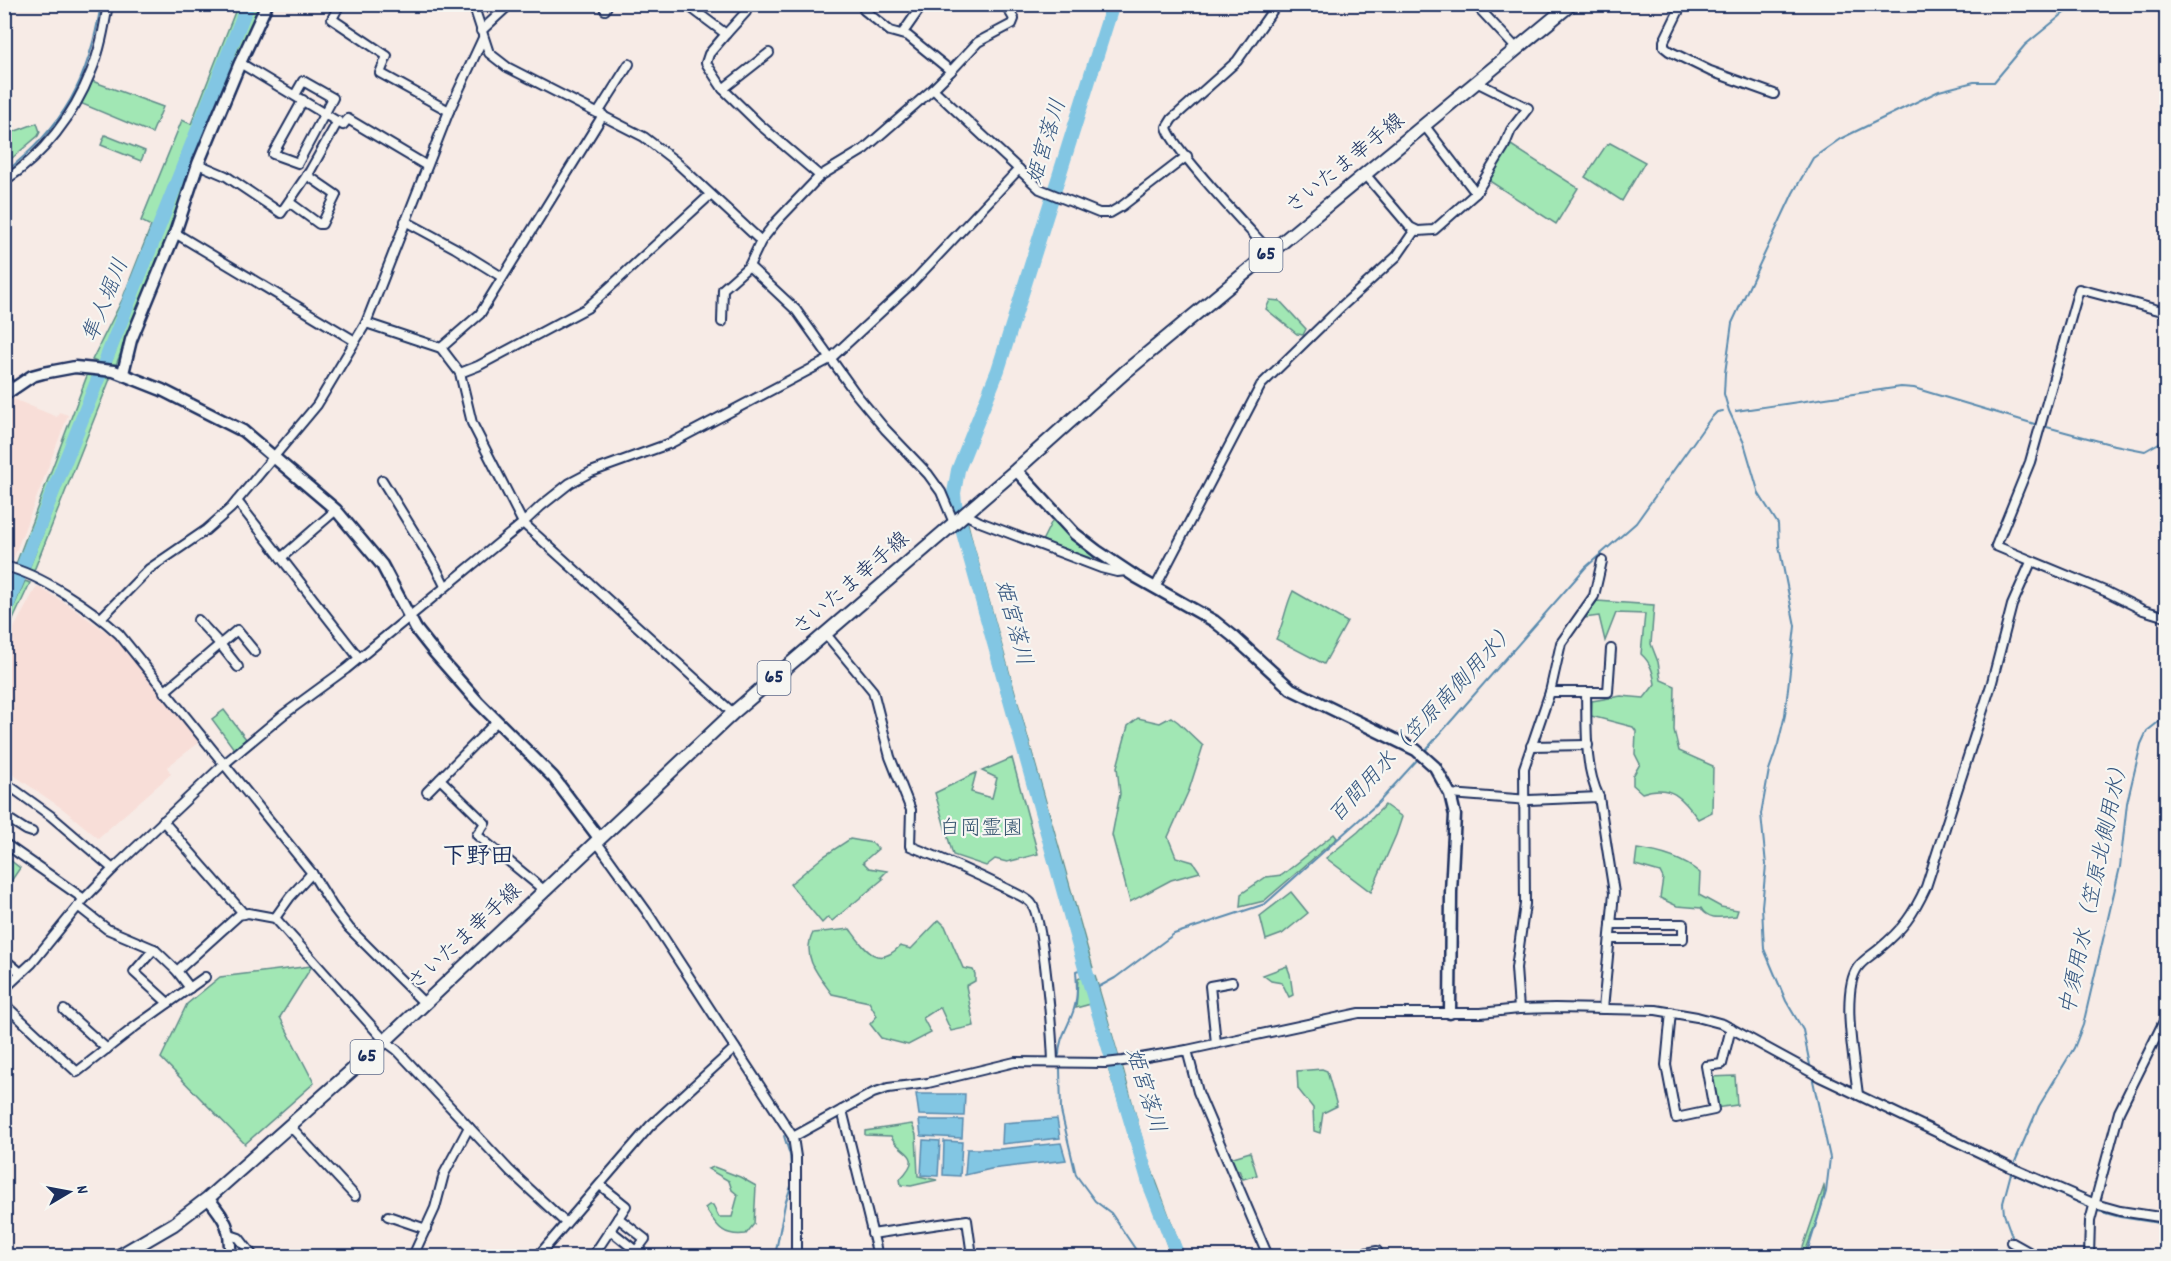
<svg xmlns="http://www.w3.org/2000/svg" width="2171" height="1261" font-family="Dekko,'Klee One',sans-serif">
	<style>
		.built { fill: #f8ded8 }
		.green { fill: #a1e7b4; stroke: #5e8b89; stroke-width: 1.5 }
		.water { fill: #82c6e3; stroke: #598aae; stroke-width: 1.5 }
		.lines { fill: none; stroke-linecap: round; stroke-linejoin: round }
		.stream { stroke: #598aae; stroke-width: 2 }
		.river { stroke: #82c6e3; stroke-width: 14 }
		.street-casing { stroke: #1b2f5e; stroke-width: 12 }
		.secondary-casing { stroke: #1b2f5e; stroke-width: 15 }
		.primary-casing { stroke: #1b2f5e; stroke-width: 16 }
		.street { stroke: #f6f6f2; stroke-width: 8 }
		.secondary { stroke: #f6f6f2; stroke-width: 10 }
		.primary { stroke: #f6f6f2; stroke-width: 12 }
		.labels { text-anchor: middle; dominant-baseline: central; stroke-width: 4.5; stroke-linejoin: round; paint-order: stroke }
		.shield { fill: #f6f6f2; stroke: #5d6b8a; stroke-width: 1.5 }
		.shield-label { font-size: 20px; font-weight: bold; fill: #1b2f5e }
		.street-label { font-size: 21px; fill: #1b2f5e; stroke: #f6f6f2 }
		.park-label { font-size: 21px; fill: #36546f; stroke: #f6f6f2 }
		.water-label { font-size: 22px; font-style: italic; fill: #35557f; stroke: #f6f6f2 }
		.quarter-label { font-size: 24px; font-weight: bold; fill: #1b2f5e; stroke: #f6f6f2 }
	</style>
	<rect width="100%" height="100%" fill="#f7ebe6"/>
	<filter id="ink" filterUnits="userSpaceOnUse"><feTurbulence type="fractalNoise" baseFrequency=".0167" numOctaves="2"/><feDisplacementMap in="SourceGraphic" scale="12" xChannelSelector="R" yChannelSelector="G"/><feConvolveMatrix kernelMatrix="1 2 1 2 8 2 1 2 1" color-interpolation-filters="sRGB"/></filter>
	<g filter="url(#ink)">
		<g class="built">
			<path d="M11 398 57 417 59 412 68 415 12 562 9 563 4 562V403Z"/>
			<path d="M37 586 67 604 115 638 200 742 167 767 171 774 98 838 63 809 5 769V666L14 628Z"/>
		</g>
		<g class="green">
			<path d="M238 4 244 5 101 364 92 360 122 300 151 226 141 221 182 120 191 124Z"/>
			<path d="M254 5H260L116 365H110L222 79Z"/>
			<path d="M92 81 163 107 152 133 80 103Z"/>
			<path d="M37 123 40 132 38 136 5 164V135Z"/>
			<path d="M105 135 145 151 141 161 101 145Z"/>
			<path d="M1610 143 1645 162 1622 201 1585 177 1605 147Z"/>
			<path d="M1511 145 1578 188 1556 224 1488 180Z"/>
			<path d="M1270 300 1280 301 1306 329 1303 335 1297 334 1266 309Z"/>
			<path d="M88 373 96 375 20 567 16 564Z"/>
			<path d="M104 377 110 379 33 573 28 571Z"/>
			<path d="M1054 517 1073 538 1094 555 1093 559 1042 541Z"/>
			<path d="M967 520 973 544 1093 968 1088 962 964 523Z"/>
			<path d="M25 581 30 583 5 637V627Z"/>
			<path d="M1293 591 1347 622 1324 664 1276 639C1284 624 1285 607 1293 591Z"/>
			<path d="M1597 601 1654 605 1651 644 1658 662 1661 680 1675 686 1674 730 1679 751 1713 766 1712 812 1698 819C1682 798 1671 783 1642 793L1633 785V776L1640 764 1635 754 1636 731 1633 727 1591 716 1592 701 1621 696 1644 698 1655 684C1653 672 1651 663 1641 654L1645 614 1616 613 1605 641 1599 616 1584 618Z"/>
			<path d="M224 710 246 739 234 749 212 719Z"/>
			<path d="M1171 717 1178 722 1203 746 1189 790 1168 837 1176 857 1193 862 1200 872 1171 880 1130 902 1112 835 1120 794 1117 767 1128 726 1138 718 1160 723Z"/>
			<path d="M1012 758 1038 854 1007 862 995 859 986 866 953 855 935 793 976 773 971 792 992 798 997 778 982 771Z"/>
			<path d="M1385 805 1402 817 1396 835 1371 892 1326 858 1358 832Z"/>
			<path d="M1334 834 1337 838 1264 901 1240 907 1241 894 1266 877 1282 875Z"/>
			<path d="M850 839 872 843 878 849 863 862 869 868 887 871 881 877 883 879 832 921 828 917 822 923 790 884 824 856Z"/>
			<path d="M1637 849C1661 852 1682 858 1700 873L1699 895 1721 907 1738 910 1736 916C1723 917 1708 921 1701 908L1677 906 1660 898 1663 878 1660 872 1635 865Z"/>
			<path d="M5 856 20 868 5 890Z"/>
			<path d="M1291 892 1308 913 1282 934 1266 940 1260 916Z"/>
			<path d="M939 920 945 926 963 968 973 970 975 974V981L966 986 974 1026 951 1031 940 1007 923 1018 931 1033 908 1045 881 1038 870 1024 877 1016 869 1002 832 994C818 975 801 956 813 933L850 929C864 948 877 970 900 946L911 949Z"/>
			<path d="M312 966 280 1017 314 1083 245 1144 161 1058 187 1004 220 977Z"/>
			<path d="M1287 966 1290 974 1293 995 1289 997 1282 983 1271 981 1263 975Z"/>
			<path d="M1095 975 1119 1058H1115L1094 984Z"/>
			<path d="M1084 976 1090 986 1111 1059H1106L1091 1004 1076 1008 1078 979Z"/>
			<path d="M1122 1065 1147 1157 1184 1256 1179 1255 1152 1185 1117 1066Z"/>
			<path d="M1112 1067 1148 1187 1175 1256H1171L1147 1190 1108 1068Z"/>
			<path d="M1322 1069 1327 1071 1337 1106 1323 1113 1320 1133 1314 1131 1313 1108 1298 1089 1297 1071Z"/>
			<path d="M1735 1076 1737 1105 1715 1108 1709 1077Z"/>
			<path d="M912 1124 916 1135 918 1176 937 1180 911 1186 901 1185 900 1179C927 1152 898 1154 891 1136L865 1135V1131Z"/>
			<path d="M1250 1152 1257 1175 1243 1179 1239 1170 1234 1168 1230 1158Z"/>
			<path d="M714 1167 740 1177 756 1186 754 1224 746 1234C722 1237 717 1226 705 1208L709 1205H713L719 1217H732L738 1195 732 1190 729 1181 708 1169Z"/>
			<path d="M1824 1186C1827 1200 1809 1239 1804 1256H1800Z"/>
		</g>
		<g class="water">
			<path d="M916 1094H965L964 1116 919 1115Z"/>
			<path d="M1057 1119 1060 1138 1002 1144 1003 1123Z"/>
			<path d="M919 1120H963L962 1138 921 1136Z"/>
			<path d="M923 1140 940 1141 938 1176 921 1175Z"/>
			<path d="M944 1141 962 1142 960 1176 943 1175Z"/>
			<path d="M1061 1143 1066 1160 991 1169 965 1175 967 1149H1000Z"/>
		</g>
		<g class="lines">
			<g class="stream">
				<path d="M4 173C65 126 89 79 101 4"/>
				<path d="M1736 411 1901 387 1914 388 2038 425"/>
				<path d="M2043 426 2110 444 2145 451 2166 439"/>
				<path d="M1424 752 1586 567 1636 523 1710 419 1717 412 1723 411"/>
				<path d="M1093 990 1115 978 1174 934 1265 904 1378 803 1418 759"/>
				<path d="M1059 1055C1059 1037 1069 1026 1074 1009 1078 997 1077 984 1076 971L1085 968"/>
				<path d="M1060 1068 1061 1111 1076 1175 1095 1201 1111 1213 1140 1256"/>
				<path d="M1811 1070 1803 1030 1786 1001 1764 949 1762 906 1766 865 1761 814 1769 770 1778 744 1785 715 1795 626 1779 546 1778 524 1759 494 1744 443 1729 411 1724 394 1725 373 1732 323 1793 193 1813 158 1840 139 1939 91 1974 82H1994L2025 45 2075 4"/>
				<path d="M2014 1164 2039 1106 2074 1048 2083 1025 2120 867 2127 803 2141 744 2147 731 2166 716"/>
				<path d="M2098 1211 2120 1217 2166 1224"/>
				<path d="M2013 1239 2004 1214 2003 1203 2011 1173 2089 1207"/>
				<path d="M775 1256 785 1204 792 1183 790 1155 784 1136"/>
				<path d="M1806 1256 1826 1192 1830 1158 1812 1076"/>
				<path d="M2010 1256 2012 1248"/>
			</g>
			<g class="river">
				<path d="M1113 4 998 370 958 470 954 493 955 504 1085 968 1150 1186 1178 1256"/>
				<path d="M4 614 248 4"/>
			</g>
			<g class="street-casing">
				<g id="street">
					<path d="M340 4 332 19 387 56 380 73 449 111"/>
					<path d="M473 4 489 53 507 67 644 137 675 161 761 241"/>
					<path d="M686 4 726 34 709 54 706 63 723 89 759 124 820 176"/>
					<path d="M1475 4 1517 49"/>
					<path d="M1682 4 1664 41V47L1669 51 1710 71 1774 94"/>
					<path d="M605 10 608 4"/>
					<path d="M481 31 510 4"/>
					<path d="M726 34 746 12"/>
					<path d="M902 34 923 4"/>
					<path d="M240 63 343 125 348 119 427 166"/>
					<path d="M951 71 978 42 1012 24 1014 19 1005 4"/>
					<path d="M723 89 769 53"/>
					<path d="M933 89 1040 189 1099 213H1110L1122 206 1187 156"/>
					<path d="M295 95 303 81 333 98 298 163 273 154 303 100"/>
					<path d="M598 113 629 64"/>
					<path d="M1424 125 1476 193"/>
					<path d="M198 164 226 176 281 213 310 171 338 121"/>
					<path d="M1365 174 1410 227 1418 231 1434 230 1476 193 1504 147 1511 130 1528 108 1476 82"/>
					<path d="M4 181C43 156 74 115 91 72 100 51 104 28 108 4"/>
					<path d="M289 202 319 224H322L336 195 307 175"/>
					<path d="M405 221 455 248 502 277"/>
					<path d="M175 233 355 341"/>
					<path d="M1270 252C1252 232 1170 146 1167 127L1172 119 1237 61 1277 4"/>
					<path d="M749 266 796 310 856 394 885 429 928 474 941 492 954 523"/>
					<path d="M2166 312 2079 289 2030 462 1996 546 2107 592 2143 610 2166 617"/>
					<path d="M722 322 723 289 749 266 761 241 776 222 820 176 863 150 933 89 951 71 908 36 890 31 864 10V4"/>
					<path d="M366 323 441 348 460 373 472 423 523 523 733 713"/>
					<path d="M441 348 480 314 603 115"/>
					<path d="M4 373 11 390"/>
					<path d="M460 373 478 366 587 308 710 195"/>
					<path d="M382 480 435 566 445 586"/>
					<path d="M237 501 359 658"/>
					<path d="M965 514 980 522 1101 568 1117 572 1127 571"/>
					<path d="M281 558 336 510"/>
					<path d="M4 566C40 574 92 609 119 634L312 873 333 907 349 928 424 1003"/>
					<path d="M1155 588 1261 385 1342 306 1397 256 1415 230"/>
					<path d="M101 618 149 569 206 530 231 508 317 405 366 323 449 111 483 38"/>
					<path d="M198 620 220 644 238 667"/>
					<path d="M825 633 873 691 890 757 911 810 910 846C943 859 975 873 1007 889 1014 893 1025 897 1031 903 1044 917 1052 1037 1053 1061"/>
					<path d="M164 692 237 630 255 652"/>
					<path d="M1550 692H1608L1611 649"/>
					<path d="M1586 693C1587 727 1584 767 1599 797"/>
					<path d="M1531 746 1588 745"/>
					<path d="M440 779 485 823 477 835 545 891"/>
					<path d="M4 782 51 816 113 869"/>
					<path d="M427 792 497 721"/>
					<path d="M1450 794 1529 800 1599 797 1614 893 1603 1009"/>
					<path d="M4 816 26 830 32 832"/>
					<path d="M163 821 244 914"/>
					<path d="M596 841 647 912 793 1137 796 1157V1256"/>
					<path d="M4 843 84 899"/>
					<path d="M78 906 107 929 154 949 177 971 239 915 248 913 275 918 385 1041 397 1050 510 1171 566 1223"/>
					<path d="M275 918 290 897 312 873"/>
					<path d="M1610 939H1683V924H1611"/>
					<path d="M154 949 134 972 168 1003"/>
					<path d="M4 959 21 973"/>
					<path d="M177 971 190 988"/>
					<path d="M4 989 32 963 84 899 113 869 223 765 283 715 346 669 523 523 541 506 570 483 591 472 671 443 830 359 913 282 1019 169"/>
					<path d="M4 1004 77 1072 136 1026 205 977"/>
					<path d="M1519 1009 1516 968 1525 904 1524 768 1550 692 1561 643 1594 596 1602 561"/>
					<path d="M64 1010 107 1049"/>
					<path d="M1671 1012 1666 1065 1676 1118 1714 1110 1706 1066 1722 1064 1731 1028"/>
					<path d="M1216 1043 1210 986 1232 982"/>
					<path d="M1187 1050 1198 1092 1268 1256"/>
					<path d="M1858 1095C1855 1066 1840 991 1858 967 1863 960 1872 955 1879 949 1903 929 1913 915 1926 887L1992 682 2012 605 2031 562"/>
					<path d="M842 1110 878 1256"/>
					<path d="M290 1126 355 1196"/>
					<path d="M793 1137 873 1093 888 1088 928 1083 1015 1062 1105 1063 1123 1061 1187 1050 1359 1013H1481L1519 1009 1555 1008 1656 1010 1697 1017 1723 1024 1820 1077 2010 1167 2095 1204 2120 1211 2166 1218"/>
					<path d="M388 1216 426 1229"/>
					<path d="M610 1230 636 1251 645 1239 618 1218"/>
					<path d="M872 1234 967 1220 972 1256"/>
					<path d="M230 1235 239 1238 253 1256"/>
					<path d="M2011 1242 2036 1256"/>
					<path d="M413 1256 435 1208 444 1174 469 1127"/>
					<path d="M538 1256 650 1126 735 1048"/>
					<path d="M593 1256 626 1206 600 1185"/>
					<path d="M1348 1256 1377 1251"/>
					<path d="M2089 1256 2090 1221 2119 1112 2166 1017"/>
				</g>
			</g>
			<g class="secondary-casing">
				<g id="secondary">
					<path d="M123 373 131 340 175 233 198 164 240 63 267 4"/>
					<path d="M4 395 32 376 43 373 75 367 114 371 162 390 243 431 336 510 382 565 416 629 435 653 478 702 553 777 599 838"/>
					<path d="M1016 470 1075 534 1097 551 1136 577 1214 621 1234 637 1291 689 1416 750 1435 767 1450 794 1455 815 1451 892 1450 1013"/>
					<path d="M208 1198C226 1220 231 1228 230 1256"/>
				</g>
			</g>
			<g class="primary-casing">
				<path id="primary" d="M119 1256 174 1224 208 1198 385 1041 733 713 1016 470 1124 373 1571 4"/>
			</g>
			<use href="#street" class="street"/>
			<use href="#secondary" class="secondary"/>
			<use href="#primary" class="primary"/>
		</g>
	</g>
	<g class="labels">
		<g class="shield">
			<rect x="1249.5" y="238" width="33" height="34" rx="4.5"/>
			<rect x="757.5" y="661" width="33" height="34" rx="4.5"/>
			<rect x="350.5" y="1040" width="33" height="34" rx="4.5"/>
		</g>
		<g class="shield-label">
			<text x="1266" y="255">65</text>
			<text x="774" y="678">65</text>
			<text x="367" y="1057">65</text>
		</g>
		<g class="street-label">
			<text transform="translate(1346 165) rotate(-39)">さいたま幸手線</text>
			<text transform="translate(852 585) rotate(-41)">さいたま幸手線</text>
			<text transform="translate(466 938) rotate(-43)">さいたま幸手線</text>
		</g>
		<g class="park-label">
			<text x="981" y="830">白岡霊園</text>
		</g>
		<g class="water-label">
			<text transform="translate(1048 142) rotate(-73)">姫宮落川</text>
			<text transform="translate(107 301) rotate(-68)">隼人堀川</text>
			<text transform="translate(1012 623) rotate(75)">姫宮落川</text>
			<text transform="translate(1424 724) rotate(-47)">百間用水（笠原南側用水）</text>
			<text transform="translate(2096 886) rotate(-78)">中須用水（笠原北側用水）</text>
			<text transform="translate(1144 1091) rotate(73)">姫宮落川</text>
		</g>
		<g class="quarter-label">
			<text x="478" y="858">下野田</text>
		</g>
	</g>
	<rect width="2171" height="1261" fill="none" stroke="#f6f6f2" stroke-width="24"/>
	<rect x="12" y="12" width="2147" height="1237" fill="none" stroke="#1b2f5e" stroke-width="2" filter="url(#ink)"/>
	<g transform="translate(69 1192) rotate(80)" stroke="#f6f6f2" stroke-width="4.5" paint-order="stroke">
	<path d="M0-4.5L10 22L0 15L-10 22Z" fill="#1b2f5e"/>
	<text y="-9" font-size="16" font-weight="bold" text-anchor="middle" fill="#1b2f5e">N</text>
	</g>
</svg>
